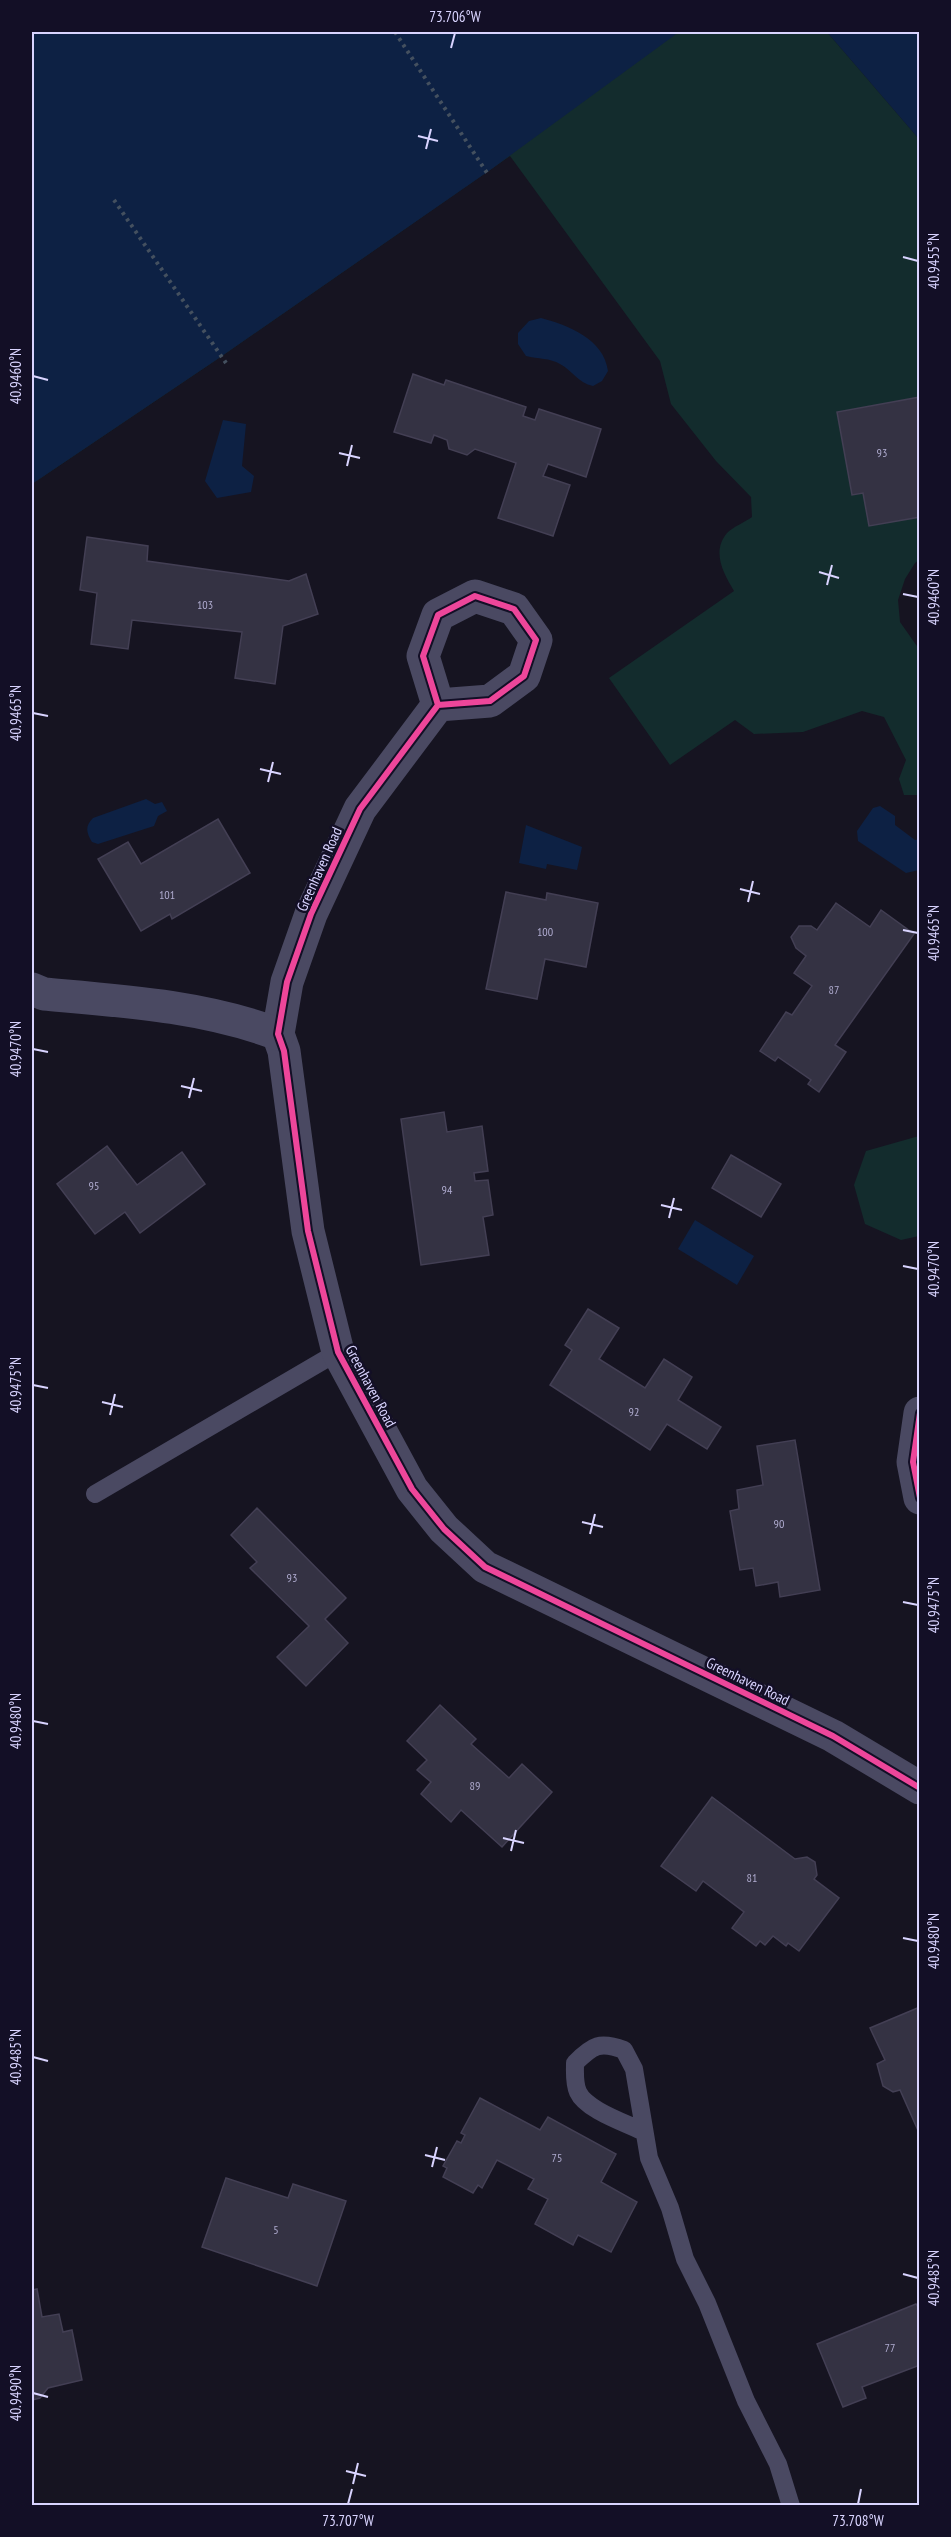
<svg xmlns="http://www.w3.org/2000/svg" width="951" height="2537" font-family="'PT Sans Narrow',sans-serif">
	<style>
		.green { fill: #132c2d }
		.water { fill: #0d2144 }
		.building { fill: #343243; stroke: #433f54; stroke-width: 1.5 }
		.lines { fill: none; stroke-linecap: round; stroke-linejoin: round }
		.path { stroke: #44505f; stroke-width: 4; stroke-dasharray: 3 4.5; stroke-linecap: butt }
		.lane { stroke: #4a4962; stroke-width: 18 }
		.street { stroke: #4a4962; stroke-width: 33 }
		.cycleway-casing { stroke: #130f26; stroke-width: 10 }
		.cycleway { stroke: #ed469a; stroke-width: 6 }
		.ticks { fill: none; stroke: #d9d4ff; stroke-width: 2 }
		.labels { text-anchor: middle; dominant-baseline: central; stroke-width: 5; stroke-linejoin: round; paint-order: stroke }
		.number-label { font-size: 12px; fill: #b0acd0 }
		.street-label { font-size: 15px; fill: #d9d4ff; stroke: #130f26 }
		.neatline { fill: none; stroke: #d9d4ff; stroke-width: 2 }
		.ticks-label { font-size: 15px; text-anchor: middle; fill: #d9d4ff }
	</style>
	<rect width="100%" height="100%" fill="#161421"/>
	<g class="green">
		<path d="M651 32H827L919 139V397L837 412 852 495 863 493 919 517V560L915 563 905 579 898 600 900 622 919 649V795H904L899 779 906 760 884 717 862 711 803 732 754 734 735 720 670 765 609 678 734 591C724 574 711 552 727 533 733 527 745 522 752 517L751 497 716 461 671 404 660 361 510 156 219 358 32 484Z"/>
		<path d="M919 1136V1236L901 1240 865 1224 854 1185 866 1151Z"/>
	</g>
	<g class="water">
		<path d="M32 32H679L493 168 219 358 32 484Z"/>
		<path d="M827 32H919V139Z"/>
		<path d="M541 318C568 325 604 339 608 371L602 381 593 386C578 383 573 371 560 364 550 358 538 359 526 356L518 344V333L529 321Z"/>
		<path d="M223 420 246 424 242 466 254 476 251 492 217 498 205 481Z"/>
		<path d="M146 799 155 804 162 802 167 811 158 816 154 826 98 844 92 842C86 832 85 826 93 818Z"/>
		<path d="M880 806 895 816V825L915 840 919 839V870L906 873 858 841 857 831 873 808Z"/>
		<path d="M526 825 582 847 577 870 547 864 546 869 519 863Z"/>
		<path d="M695 1220 754 1256 737 1285 678 1249Z"/>
	</g>
	<g class="building">
		<path d="M413 374 444 385 446 380 526 407 523 416 535 420 539 409 601 429 586 477 548 464 543 476 570 485 553 536 498 518 516 463 475 449 467 455 449 449 447 440 434 435 431 443 394 432Z"/>
		<path d="M920 397V517L869 526 863 493 852 495 837 412Z"/>
		<path d="M87 537 148 546 147 561 289 581 306 574 318 614 283 626 275 684 235 678 242 632 132 620 128 649 91 644 97 593 80 590Z"/>
		<path d="M218 819 250 873 172 919 170 914 141 931 98 859 128 842 141 864Z"/>
		<path d="M506 892 546 900 547 893 598 903 586 967 545 959 537 999 486 989Z"/>
		<path d="M836 903 870 927 881 910 914 934 835 1045 846 1052 819 1092 808 1084 811 1080 778 1057 775 1061 760 1051 786 1012 792 1015 812 986 794 973 806 956 796 948 791 937 799 926H811L817 930Z"/>
		<path d="M444 1112 447 1132 482 1126 488 1171 474 1173 475 1181 488 1180 493 1215 483 1217 489 1255 421 1265 401 1119Z"/>
		<path d="M107 1146 137 1185 182 1152 205 1184 140 1233 125 1212 95 1234 57 1184Z"/>
		<path d="M731 1155 781 1184 761 1217 712 1188Z"/>
		<path d="M588 1309 619 1328 599 1359 645 1388 664 1359 692 1377 678 1400 721 1427 707 1449 667 1424 650 1450 550 1385 572 1350 565 1345Z"/>
		<path d="M795 1440 820 1590 780 1597 778 1582 756 1586 753 1568 740 1570 730 1511 739 1509 737 1490 763 1485 757 1446Z"/>
		<path d="M257 1508 346 1598 325 1619 348 1643 306 1686 277 1657 309 1626 250 1568 257 1562 231 1535Z"/>
		<path d="M440 1705 476 1739 471 1744 509 1778 522 1764 552 1792 502 1847 461 1810 451 1822 421 1794 431 1782 417 1770 427 1760 407 1741Z"/>
		<path d="M712 1797 795 1859 807 1857 815 1862 817 1875 814 1879 839 1898 799 1951 788 1943 786 1946 773 1936 765 1945 760 1941 756 1946 732 1928 744 1912 703 1881 696 1891 661 1866Z"/>
		<path d="M920 2007V2135L900 2090 893 2092 883 2086 877 2064 885 2060 870 2028Z"/>
		<path d="M480 2098 540 2130 548 2117 616 2154 601 2182 637 2202 611 2252 578 2235 573 2245 535 2224 548 2199 528 2189 534 2179 497 2160 482 2188 478 2185 473 2193 443 2177 447 2168 443 2166 457 2141 461 2143 465 2135 461 2133Z"/>
		<path d="M226 2178 288 2198 293 2184 346 2201 317 2286 202 2247Z"/>
		<path d="M37 2289 42 2317 59 2314 63 2332 72 2330 82 2380 48 2388 40 2398 32 2400V2290Z"/>
		<path d="M916 2304 920 2310V2365L862 2387 866 2398 843 2407 817 2344Z"/>
	</g>
	<g class="lines">
		<g class="path">
			<path d="M395 32 489 176"/>
			<path d="M114 200 226 363"/>
		</g>
		<g class="lane">
			<path d="M95 1494 338 1352"/>
			<path d="M644 2132C626 2123 586 2110 578 2092 574 2083 575 2073 575 2063 593 2045 600 2041 624 2050L634 2069 649 2158 670 2208 685 2259 707 2303 746 2401 778 2464 791 2506"/>
		</g>
		<g class="street">
			<path d="M438 705 423 656 438 615 475 596 514 609 536 640 524 676 490 701 438 705 360 809 311 914 287 982 278 1034 284 1051 308 1231 338 1352 412 1489 444 1529 485 1567 833 1736 920 1788"/>
			<path d="M32 989 44 994C123 1001 203 1006 278 1034"/>
			<path d="M920 1413 913 1462 920 1498"/>
		</g>
		<g class="cycleway-casing">
			<g id="cycleway">
				<path d="M438 705 423 656 438 615 475 596 514 609 536 640 524 676 490 701 438 705 360 809 311 914 287 982 278 1034 284 1051 308 1231 338 1352 412 1489 444 1529 485 1567 833 1736 920 1788"/>
				<path d="M920 1413 913 1462 920 1498"/>
			</g>
		</g>
		<use href="#cycleway" class="cycleway"/>
	</g>
	<path class="ticks" d="M451 48 455 33M418 136 438 141M426 149 431 129M903 257 918 261M33 376 48 380M339 453 360 458M347 466 352 445M819 572 839 578M827 585 832 565M903 594 918 597M33 713 48 716M260 769 281 774M268 782 273 762M740 889 760 894M748 902 753 881M903 930 918 933M33 1049 48 1052M181 1086 202 1091M189 1098 194 1078M661 1205 682 1210M669 1218 674 1198M903 1266 918 1269M33 1385 48 1388M102 1402 123 1407M110 1415 115 1394M582 1522 603 1527M590 1534 595 1514M903 1602 918 1605M33 1721 48 1724M503 1838 524 1843M511 1851 516 1830M903 1938 918 1941M33 2057 48 2061M425 2155 445 2160M432 2167 437 2147M903 2274 918 2278M33 2393 48 2397M346 2471 366 2476M353 2484 358 2463M348 2504 352 2489M858 2504 861 2489"/>
	<g class="labels">
		<g class="number-label">
			<text x="882" y="452">93</text>
			<text x="205" y="604">103</text>
			<text x="167" y="894">101</text>
			<text x="545" y="931">100</text>
			<text x="834" y="989">87</text>
			<text x="94" y="1185">95</text>
			<text x="447" y="1189">94</text>
			<text x="634" y="1411">92</text>
			<text x="779" y="1523">90</text>
			<text x="292" y="1577">93</text>
			<text x="475" y="1785">89</text>
			<text x="752" y="1877">81</text>
			<text x="557" y="2157">75</text>
			<text x="276" y="2229">5</text>
			<text x="890" y="2347">77</text>
		</g>
		<g class="street-label">
			<text transform="translate(319 869) rotate(-66)">Greenhaven Road</text>
			<text transform="translate(371 1386) rotate(62)">Greenhaven Road</text>
			<text transform="translate(748 1681) rotate(26)">Greenhaven Road</text>
		</g>
	</g>
	<rect width="951" height="2537" fill="none" stroke="#130f26" stroke-width="66"/>
	<rect x="33" y="33" width="885" height="2471" class="neatline"/>
	<g class="ticks-label">
		<text x="455" y="22">73.706°W</text>
		<text transform="translate(934 261) rotate(-90)" y="5">40.9455°N</text>
		<text transform="translate(16 376) rotate(-90)" y="5">40.9460°N</text>
		<text transform="translate(934 597) rotate(-90)" y="5">40.9460°N</text>
		<text transform="translate(16 713) rotate(-90)" y="5">40.9465°N</text>
		<text transform="translate(934 933) rotate(-90)" y="5">40.9465°N</text>
		<text transform="translate(16 1049) rotate(-90)" y="5">40.9470°N</text>
		<text transform="translate(934 1269) rotate(-90)" y="5">40.9470°N</text>
		<text transform="translate(16 1385) rotate(-90)" y="5">40.9475°N</text>
		<text transform="translate(934 1605) rotate(-90)" y="5">40.9475°N</text>
		<text transform="translate(16 1721) rotate(-90)" y="5">40.9480°N</text>
		<text transform="translate(934 1941) rotate(-90)" y="5">40.9480°N</text>
		<text transform="translate(16 2057) rotate(-90)" y="5">40.9485°N</text>
		<text transform="translate(934 2278) rotate(-90)" y="5">40.9485°N</text>
		<text transform="translate(16 2393) rotate(-90)" y="5">40.9490°N</text>
		<text x="348" y="2526">73.707°W</text>
		<text x="858" y="2526">73.708°W</text>
	</g>
</svg>
